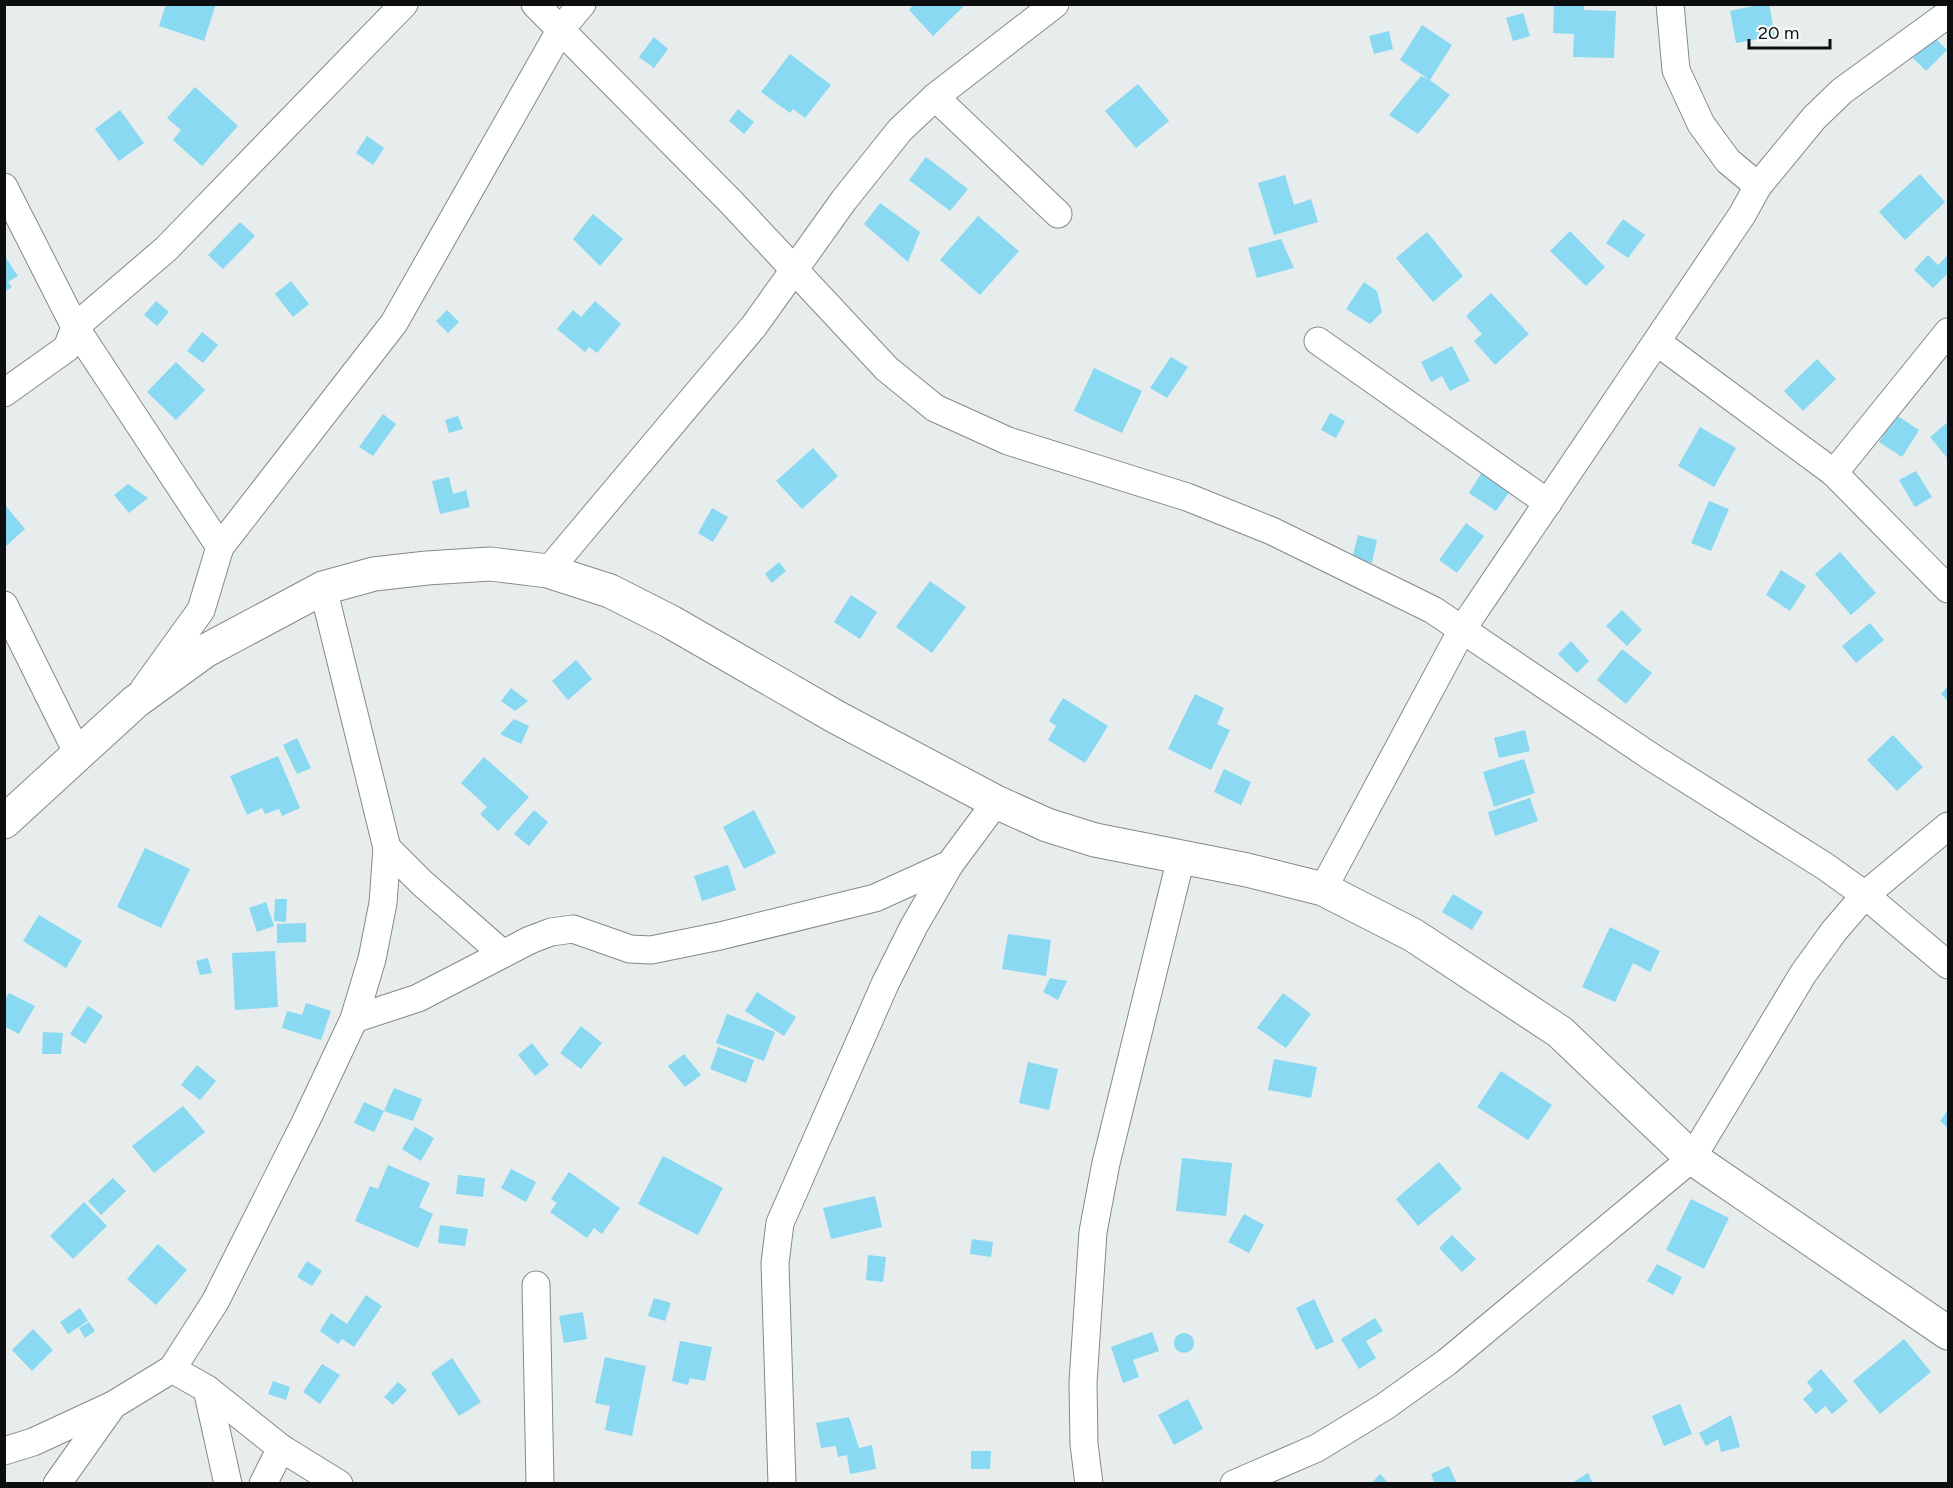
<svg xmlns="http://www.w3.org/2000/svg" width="1953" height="1488" font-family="Figtree,sans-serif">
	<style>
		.building { fill: #88d9f1 }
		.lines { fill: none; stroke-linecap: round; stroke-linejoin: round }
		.minor-casing { stroke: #85898b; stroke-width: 29 }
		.tertiary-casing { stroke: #85898b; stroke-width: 35 }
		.minor { stroke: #fff; stroke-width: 27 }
		.tertiary { stroke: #fff; stroke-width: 33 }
	</style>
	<rect width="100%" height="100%" fill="#e7eced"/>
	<g class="building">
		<path d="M166 4H216L204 41 159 26Z"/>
		<path d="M914 4H962L964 6 933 36 909 10Z"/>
		<path d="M1554 4H1584V10L1616 11 1614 58 1573 57 1574 34 1553 33Z"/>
		<path d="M1762 4H1769L1775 36 1736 43 1730 11Z"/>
		<path d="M1523 13 1530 36 1513 41 1506 18Z"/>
		<path d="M1422 25 1452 45 1430 80 1450 95 1418 134 1389 115 1421 76 1430 80 1400 60Z"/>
		<path d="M1389 31 1393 49 1374 54 1369 36Z"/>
		<path d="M654 37 668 49 654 68 639 57Z"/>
		<path d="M1934 37 1947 50 1926 71 1913 58Z"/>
		<path d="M790 54 831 85 805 118 793 109 790 113 761 92Z"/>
		<path d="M1138 84 1169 121 1136 148 1105 111Z"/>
		<path d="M195 87 238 126 202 166 173 140 181 130 167 118Z"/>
		<path d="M738 109 754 122 744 134 729 121Z"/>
		<path d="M120 110 144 143 119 161 95 129Z"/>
		<path d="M367 136 384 148 373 165 356 153Z"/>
		<path d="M926 157 968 189 950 211 909 180Z"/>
		<path d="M1920 174 1945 202 1905 240 1879 212Z"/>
		<path d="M1285 175 1294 205 1311 199 1318 222 1274 235 1258 183Z"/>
		<path d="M880 203 920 232 908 262 864 224Z"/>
		<path d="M593 214 623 239 600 266 573 239Z"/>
		<path d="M978 216 1019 251 980 295 940 260Z"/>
		<path d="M1623 219 1645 235 1628 258 1606 243Z"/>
		<path d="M240 222 255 236 223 269 208 255Z"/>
		<path d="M1570 231 1605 267 1586 286 1550 251Z"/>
		<path d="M1427 232 1463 276 1433 302 1396 258Z"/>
		<path d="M1281 239 1294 268 1257 278 1248 248Z"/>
		<path d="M4 255 18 276 8 282 12 287 4 292Z"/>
		<path d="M1928 255 1938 265 1948 255V273L1933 288 1914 270Z"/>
		<path d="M291 281 309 304 293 317 275 294Z"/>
		<path d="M1364 282 1377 291 1382 312 1370 324 1346 309Z"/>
		<path d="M1491 293 1529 334 1495 365 1474 341 1482 334 1466 316Z"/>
		<path d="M156 301 169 312 157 326 144 315Z"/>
		<path d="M595 301 621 324 597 353 589 347 585 352 557 329 573 310 581 317Z"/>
		<path d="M447 310 459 322 448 333 436 321Z"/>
		<path d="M202 332 218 345 203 363 187 351Z"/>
		<path d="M1452 346 1470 381 1450 391 1442 376 1431 382 1421 362Z"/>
		<path d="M1171 357 1188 367 1167 398 1150 388Z"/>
		<path d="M1817 359 1836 379 1803 411 1784 391Z"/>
		<path d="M176 362 205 390 176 420 147 392Z"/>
		<path d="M1094 368 1142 391 1122 433 1074 411Z"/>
		<path d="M1330 413 1345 421 1336 438 1321 430Z"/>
		<path d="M383 414 396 424 373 456 359 447Z"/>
		<path d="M1896 415 1919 430 1902 457 1879 442Z"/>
		<path d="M458 416 463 429 449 433 445 420Z"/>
		<path d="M1948 422V459L1930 437Z"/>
		<path d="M1700 427 1736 448 1714 487 1678 466Z"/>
		<path d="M813 448 838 476 802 509 776 481Z"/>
		<path d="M1916 471 1932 497 1915 507 1899 480Z"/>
		<path d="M1482 472 1510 491 1496 511 1469 493Z"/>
		<path d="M449 477 453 494 466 490 470 507 440 514 432 481Z"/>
		<path d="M128 484 148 498 129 513 114 495Z"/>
		<path d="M1709 501 1729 509 1711 551 1691 543Z"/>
		<path d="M5 505 25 529 5 547Z"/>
		<path d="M712 508 728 517 713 542 698 533Z"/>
		<path d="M1466 523 1484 536 1457 573 1439 560Z"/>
		<path d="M1358 535 1377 540 1372 563 1352 558Z"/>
		<path d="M1840 552 1876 593 1851 615 1815 574Z"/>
		<path d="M779 562 786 571 772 583 765 574Z"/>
		<path d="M1781 570 1806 586 1790 611 1766 595Z"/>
		<path d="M930 581 966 607 932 653 896 627Z"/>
		<path d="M851 595 877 612 860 639 834 622Z"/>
		<path d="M1622 610 1642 630 1627 646 1606 626Z"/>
		<path d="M1870 623 1884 640 1856 663 1842 646Z"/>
		<path d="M1571 641 1589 661 1577 673 1558 654Z"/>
		<path d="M1622 649 1652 673 1626 704 1597 680Z"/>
		<path d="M576 660 592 679 568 700 552 681Z"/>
		<path d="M1948 686V701L1941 694Z"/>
		<path d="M511 688 528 701 515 711 501 701Z"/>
		<path d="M1195 694 1224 708 1217 724 1230 730 1211 770 1168 749Z"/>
		<path d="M1063 698 1108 726 1085 763 1048 740 1056 726 1049 721Z"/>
		<path d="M514 719 529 726 521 744 500 734Z"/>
		<path d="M1525 730 1530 751 1499 758 1494 738Z"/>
		<path d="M1893 735 1923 767 1897 791 1867 760Z"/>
		<path d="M297 738 311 768 297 774 283 745Z"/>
		<path d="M278 756 300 808 282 816 279 809 265 814 262 808 247 815 230 776Z"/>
		<path d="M484 757 529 797 498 831 480 814 487 807 461 783Z"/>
		<path d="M1524 759 1535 793 1494 807 1483 772Z"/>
		<path d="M1224 769 1251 782 1241 805 1214 792Z"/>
		<path d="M1530 798 1538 821 1495 836 1488 812Z"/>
		<path d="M534 810 548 822 529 846 514 834Z"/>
		<path d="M754 810 776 853 744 869 723 827Z"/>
		<path d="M145 848 190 869 161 928 117 907Z"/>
		<path d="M728 865 736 890 702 901 694 876Z"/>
		<path d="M1453 894 1483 912 1472 930 1442 912Z"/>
		<path d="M275 899H287L286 922 274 921Z"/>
		<path d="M266 902 274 926 257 932 249 908Z"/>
		<path d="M39 915 82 941 66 968 23 941Z"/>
		<path d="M306 923V942L277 943V924Z"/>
		<path d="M1610 927 1660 951 1650 972 1633 963 1615 1002 1582 987Z"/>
		<path d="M1008 934 1051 940 1046 976 1002 969Z"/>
		<path d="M275 951 278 1007 235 1010 232 953Z"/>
		<path d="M208 958 212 973 200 975 196 961Z"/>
		<path d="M1050 978 1067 981 1058 1000 1043 992Z"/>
		<path d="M757 992 796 1017 784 1036 745 1011Z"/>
		<path d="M9 993 35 1006 19 1034 4 1026V1001Z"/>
		<path d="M1283 993 1311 1014 1286 1048 1257 1028Z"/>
		<path d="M306 1003 331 1011 321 1040 282 1028 287 1011 302 1015Z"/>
		<path d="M88 1006 103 1016 85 1044 70 1034Z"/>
		<path d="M727 1014 775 1032 764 1061 716 1043Z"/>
		<path d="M581 1026 602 1043 581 1069 560 1053Z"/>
		<path d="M43 1032 63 1033 61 1054H42Z"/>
		<path d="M532 1043 549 1065 535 1076 518 1055Z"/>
		<path d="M718 1047 754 1060 746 1083 710 1069Z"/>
		<path d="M684 1054 701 1075 685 1087 668 1066Z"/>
		<path d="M1274 1059 1317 1067 1311 1098 1268 1090Z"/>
		<path d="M1028 1062 1058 1069 1049 1110 1019 1103Z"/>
		<path d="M197 1065 216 1081 200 1100 181 1085Z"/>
		<path d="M1501 1071 1552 1105 1528 1140 1477 1107Z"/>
		<path d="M394 1088 422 1099 413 1121 384 1111Z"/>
		<path d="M364 1102 384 1111 374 1132 354 1123Z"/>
		<path d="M183 1106 205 1132 154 1173 132 1146Z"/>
		<path d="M1948 1110V1128L1940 1121Z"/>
		<path d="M415 1127 434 1138 421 1161 402 1149Z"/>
		<path d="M663 1156 723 1188 698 1235 638 1204Z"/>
		<path d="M1182 1158 1232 1163 1226 1216 1176 1211Z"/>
		<path d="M1439 1162 1462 1189 1418 1226 1396 1199Z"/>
		<path d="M388 1165 430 1183 419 1207 433 1214 418 1248 355 1221 370 1186 378 1189Z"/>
		<path d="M511 1169 536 1182 526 1202 501 1188Z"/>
		<path d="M569 1172 620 1208 602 1234 594 1228 587 1238 550 1212 557 1203 551 1199Z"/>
		<path d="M458 1175 485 1178 483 1197 456 1194Z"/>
		<path d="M113 1178 126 1191 101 1215 88 1201Z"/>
		<path d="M875 1196 882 1227 831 1239 823 1208Z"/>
		<path d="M1691 1199 1729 1218 1704 1269 1666 1250Z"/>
		<path d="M84 1202 107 1226 73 1259 50 1236Z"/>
		<path d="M1244 1214 1264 1225 1249 1253 1228 1242Z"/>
		<path d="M440 1225 468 1229 465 1246 438 1243Z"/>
		<path d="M1452 1235 1476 1259 1462 1272 1439 1248Z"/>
		<path d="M972 1239 993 1242 991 1257 970 1254Z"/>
		<path d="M158 1244 187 1270 156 1305 127 1279Z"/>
		<path d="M868 1255 886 1257 883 1282 866 1280Z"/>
		<path d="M307 1261 322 1271 312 1286 297 1277Z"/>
		<path d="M1657 1264 1682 1277 1673 1295 1647 1281Z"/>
		<path d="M366 1295 382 1306 354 1347 342 1339 338 1344 320 1331 331 1313 347 1324Z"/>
		<path d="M654 1298 671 1303 665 1321 648 1316Z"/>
		<path d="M1314 1299 1334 1342 1316 1350 1296 1308Z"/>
		<path d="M80 1308 88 1321 68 1334 60 1322Z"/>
		<path d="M583 1312 587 1339 564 1343 559 1316Z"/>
		<path d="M1375 1318 1383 1331 1366 1341 1376 1358 1359 1369 1341 1339Z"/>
		<path d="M89 1322 95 1331 85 1338 79 1328Z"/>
		<path d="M33 1329 53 1350 32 1371 12 1350Z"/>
		<path d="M1152 1332 1159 1351 1133 1360 1139 1377 1123 1383 1111 1347Z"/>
		<circle cx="1184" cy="1343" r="10"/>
		<path d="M1904 1339 1931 1372 1880 1414 1853 1381Z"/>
		<path d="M680 1341 712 1347 705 1381 690 1378 688 1385 672 1381Z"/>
		<path d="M605 1357 646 1366 632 1436 605 1430 610 1406 595 1403Z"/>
		<path d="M452 1358 481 1402 459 1416 431 1373Z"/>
		<path d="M322 1364 340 1375 320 1404 303 1392Z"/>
		<path d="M1821 1369 1848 1401 1832 1414 1825 1406 1816 1414 1803 1399 1813 1390 1807 1382Z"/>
		<path d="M273 1381 290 1387 286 1400 268 1394Z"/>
		<path d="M398 1382 407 1390 393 1405 384 1397Z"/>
		<path d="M1188 1399 1203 1429 1174 1445 1158 1415Z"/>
		<path d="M1680 1404 1692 1434 1664 1446 1652 1416Z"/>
		<path d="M1731 1415 1740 1447 1721 1452 1718 1439 1706 1446 1699 1433Z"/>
		<path d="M849 1417 859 1448 872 1445 876 1469 850 1474 847 1455 838 1457 836 1446 821 1448 816 1423Z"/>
		<path d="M971 1451H991L990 1469H971Z"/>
		<path d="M1449 1466 1457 1484H1435L1431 1474Z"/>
		<path d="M1588 1473 1593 1484H1570Z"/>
		<path d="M1380 1474 1389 1484H1371Z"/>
	</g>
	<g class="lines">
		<g class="minor-casing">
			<g id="minor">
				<path d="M535 4 731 202 887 369 935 408 1008 441 1187 497 1272 531 1433 610 1650 756 1826 867 1865 895 1948 965"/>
				<path d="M935 97 1058 214"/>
				<path d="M1758 186 1814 118 1842 91 1948 14"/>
				<path d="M4 187 75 327 220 547"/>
				<path d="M1318 341 1548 503"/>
				<path d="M1657 342 1834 473 1948 589"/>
				<path d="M4 393 67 348 75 327 166 249 404 4"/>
				<path d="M1834 473 1948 332"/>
				<path d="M548 571 754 326 844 200 900 130 935 97 1055 4"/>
				<path d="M4 605 78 754"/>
				<path d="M144 689 201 610 220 547 394 323 561 29 582 4"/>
				<path d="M387 848 422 883 503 954"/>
				<path d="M1323 889 1463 628 1742 215 1758 186 1728 161 1701 124 1676 70 1670 4"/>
				<path d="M354 1019 418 998 530 940 551 932 573 929 630 949 651 950 720 936 875 898 950 864"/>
				<path d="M536 1285 540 1484"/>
				<path d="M207 1389 281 1448 339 1484"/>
				<path d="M4 1451 33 1442 113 1405"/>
				<path d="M57 1484 113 1405 172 1369"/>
				<path d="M228 1484 207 1389 172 1369 215 1302 306 1121 354 1019 372 959 383 903 387 848 323 588"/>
				<path d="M263 1484 281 1448"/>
				<path d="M782 1484 775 1263 780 1223 885 984 914 926 950 864 996 802"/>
				<path d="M1089 1484 1084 1444 1083 1382 1093 1232 1106 1163 1181 858"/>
				<path d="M1234 1484 1317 1448 1384 1407 1447 1362 1692 1158 1803 974 1834 931 1865 895 1948 826"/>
			</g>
		</g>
		<g class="tertiary-casing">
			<path id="tertiary" d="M4 822 135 702 205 651 323 588 374 574 427 568 490 564 548 571 610 591 671 622 836 717 996 802 1047 825 1095 840 1247 870 1323 889 1413 935 1560 1032 1692 1158 1948 1333"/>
		</g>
		<use href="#minor" class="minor"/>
		<use href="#tertiary" class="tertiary"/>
	</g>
	<rect width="1953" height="1488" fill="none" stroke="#0d0e0f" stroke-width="12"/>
	<path d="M1749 39v9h81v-9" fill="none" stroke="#0d0e0f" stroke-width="3"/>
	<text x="1758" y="39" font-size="18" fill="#0d0e0f" stroke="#f4f9fa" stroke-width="4.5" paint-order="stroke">20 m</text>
</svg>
